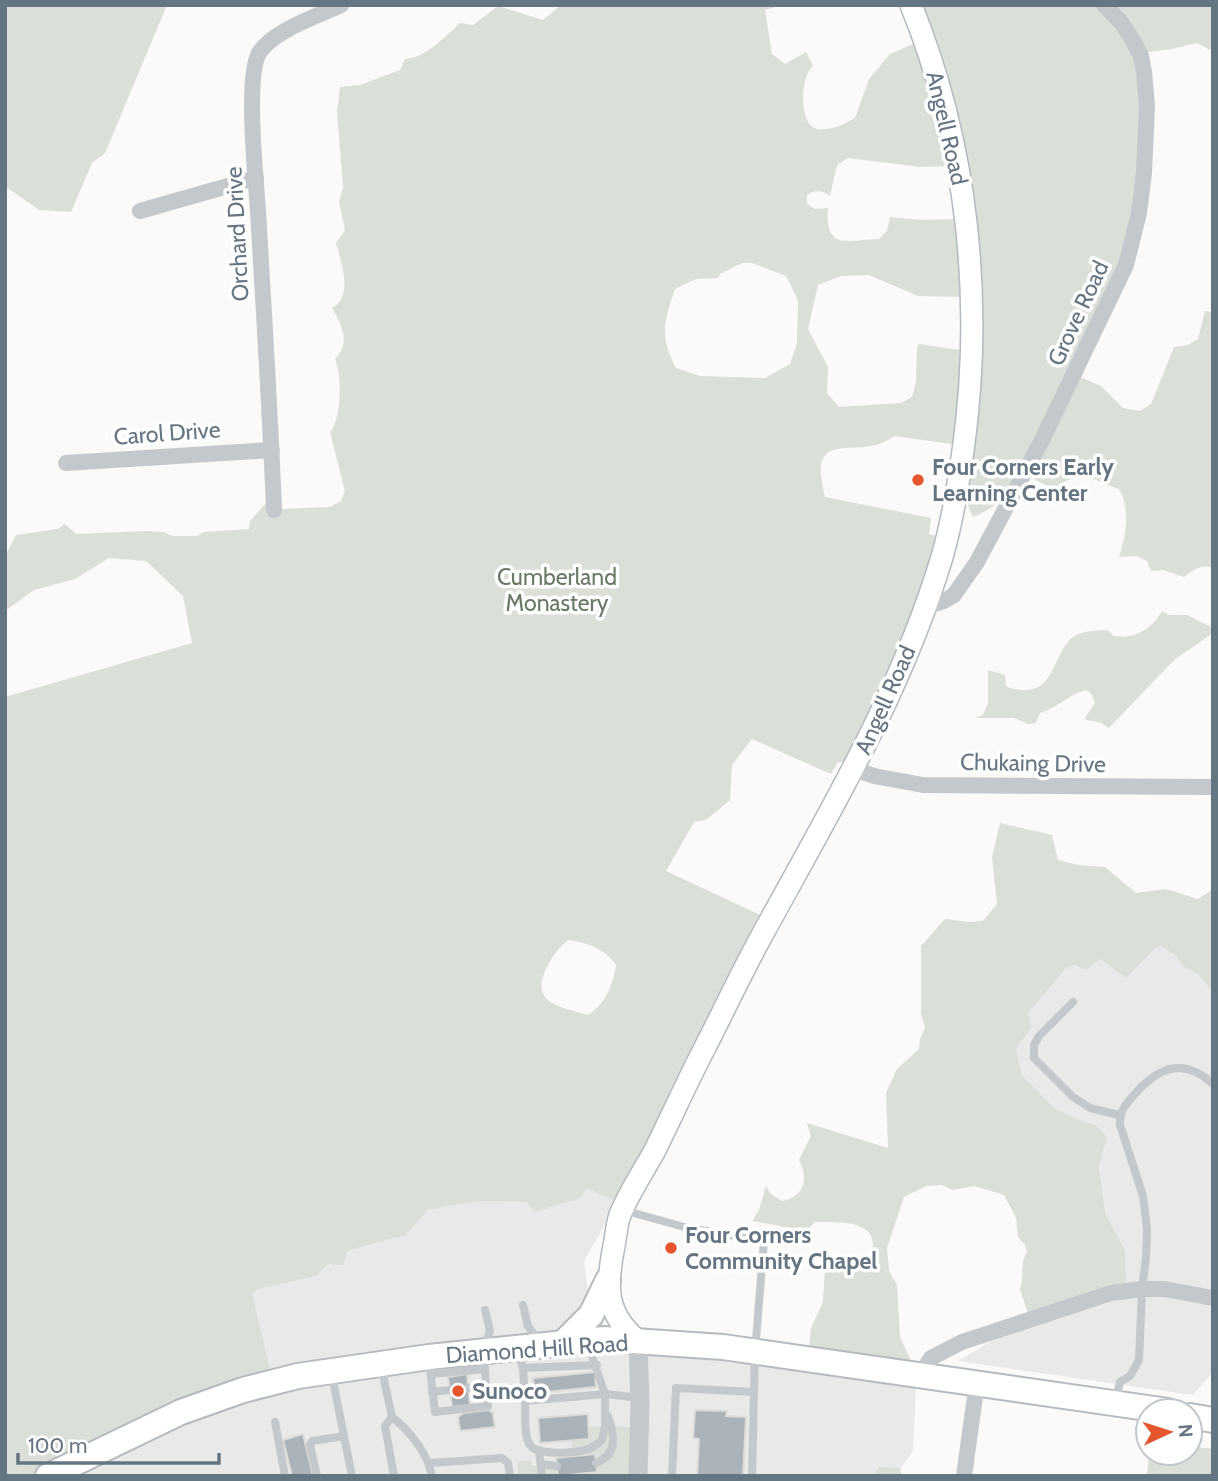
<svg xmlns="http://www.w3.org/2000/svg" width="1218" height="1481" font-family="Cabin,sans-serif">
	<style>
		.built { fill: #e8e9e9 }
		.green { fill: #dadfd7; fill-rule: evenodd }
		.building { fill: #aab3b9; stroke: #dcdcda; stroke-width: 2 }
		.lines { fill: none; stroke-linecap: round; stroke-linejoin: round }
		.secondary-casing { stroke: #b3babf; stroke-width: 24 }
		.primary-casing { stroke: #b5babe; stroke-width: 28 }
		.service { stroke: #c3c8cc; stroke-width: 8 }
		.minor { stroke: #c3c8cc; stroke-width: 16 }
		.tertiary { stroke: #c3c8cc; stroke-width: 19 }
		.secondary { stroke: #fff; stroke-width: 21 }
		.primary { stroke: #fff; stroke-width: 24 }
		.poi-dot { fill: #e4572e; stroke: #fff; stroke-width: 2.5 }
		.labels { text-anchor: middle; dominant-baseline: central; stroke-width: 7; stroke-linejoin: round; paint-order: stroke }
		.street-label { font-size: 23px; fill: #657683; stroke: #fff }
		.poi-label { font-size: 23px; font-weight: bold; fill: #657683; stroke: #fff; text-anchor: start }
		.park-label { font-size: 23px; fill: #687a64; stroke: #fff }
	</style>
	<rect width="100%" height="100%" fill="#fafaf8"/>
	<g class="built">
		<path d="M1161 945 1175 955 1182 966 1198 974 1213 992V1372L1193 1395 958 1361 1031 1318 1125 1250 1106 1215 1103 1197 1099 1167 1107 1137 1096 1125 1077 1119 1054 1108 1022 1075 1016 1049 1032 1027 1028 1013 1067 967 1075 965 1085 970 1101 959Z"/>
		<path d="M587 1188 617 1203 584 1261 589 1299 600 1321 620 1338 917 1366 913 1451 901 1468 874 1476H631L569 1463 546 1465 518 1462V1476H37L272 1381 254 1309 252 1295 256 1290 316 1276 350 1250 406 1235 428 1210 479 1201 526 1202Z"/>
	</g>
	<g class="green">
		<path d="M5 5H167L105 153 92 163 71 212 39 210 5 186Z"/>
		<path d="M561 5H782L765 10 772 54 785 64 806 52 813 66C800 76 798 127 818 129 832 131 844 124 855 118L869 79 890 54 918 42 905 5H1213V46L1210 50 1197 43 1172 49 1140 53 1141 141 1130 238 1073 374 1101 386 1123 408 1140 411 1151 404 1174 347 1188 345 1198 339 1205 311 1213 312V568C1201 564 1193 570 1184 577L1163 570 1151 571 1147 561 1136 556 1119 557C1126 536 1131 510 1119 489 1087 478 1083 468 1053 489L1025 474C1011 494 996 507 973 517L961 489 959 445 894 436C885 443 875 446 863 447 842 449 818 444 821 475 822 482 823 490 825 497L931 518 929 534 941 537V542L852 763 838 762 831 774 752 739 732 765 730 800 706 820 694 822 666 871 769 919 617 1203 587 1188 580 1198 535 1212 526 1202 479 1201 428 1210 406 1235 350 1250 346 1254 343 1265 330 1264 316 1276 256 1290 252 1295 273 1381 37 1476H5V697L192 643 183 596 146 561 109 558 75 579 34 590 5 611V556L16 535 58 529 65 524 76 534 145 531 164 532 172 536H197L204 532 249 529 250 521 267 502 278 509 330 507 341 501 345 491 330 432C342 419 342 375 335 359 351 342 342 326 332 308 354 297 341 262 336 243L345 230 339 201 343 188 337 112 340 87 360 85 400 70 405 59C426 58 444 37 460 23L473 25 498 6 543 20ZM848 158 920 167 952 166 957 219 923 220 890 217 887 231 879 239C846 240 825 251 828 208L815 209 807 204V195C815 189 822 190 830 196L837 165ZM742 263H752L786 276 798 300 797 343 790 364 765 378 700 376 676 368C659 336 664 322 675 289L696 279 718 278 720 274ZM869 275 918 296 968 297 967 351 919 344 917 348 916 381 912 397 901 403 839 407 827 393 828 367 808 329 818 285 841 276ZM569 940C589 943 605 949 616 965 613 985 605 1005 588 1015 563 1007 529 1005 546 969 553 956 557 948 569 940Z"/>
		<path d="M1162 611 1169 615H1187L1213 628V633L1174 660 1109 728 1101 723 1084 719 1095 703 1091 693 1086 690C1069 694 1057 708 1040 713L1036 723 1028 724 1014 718H975L983 715 988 703V670L1005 675 1006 686C1011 689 1015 689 1021 690 1052 693 1053 661 1067 643 1077 630 1093 631 1108 630L1113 636C1134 640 1152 629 1162 611Z"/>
		<path d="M1000 823 1052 835 1058 860 1078 865 1105 867 1136 893 1166 889 1198 899 1213 889V992L1198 974 1182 966 1175 955 1161 946 1156 947 1126 978 1101 959 1085 970 1075 965 1067 967 1028 1013 1032 1027 1016 1049 1022 1075 1054 1108 1077 1119 1096 1125 1107 1137 1099 1167 1103 1197 1106 1215 1125 1250 1126 1290 1029 1317 1020 1289C1025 1276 1019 1264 1027 1252L1025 1245 1018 1237 1016 1218 1004 1195 974 1186 953 1190 942 1185 926 1186 904 1197 887 1248 889 1271 897 1285 900 1337 912 1363 808 1359 811 1328 823 1302 825 1267C842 1260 858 1274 872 1257 872 1252 874 1244 872 1239 867 1219 832 1223 815 1222L808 1229 802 1230 752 1221 759 1210 766 1186 772 1195 782 1201C805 1196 809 1179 799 1160L811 1136 807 1123 888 1148 886 1093 897 1069 919 1049 920 1039 925 1028 921 1013V946L945 919 969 922 983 921 997 904 992 857Z"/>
		<path d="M609 1425 632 1428 631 1476H518V1462L530 1460 533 1465 568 1463 573 1439 591 1427Z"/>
		<path d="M1190 1446 1213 1449V1476H1147L1149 1453H1190Z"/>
		<path d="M879 1467 900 1468 902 1476H874Z"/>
	</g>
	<g class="building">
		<path d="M595 1372 596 1387 535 1393 533 1378Z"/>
		<path d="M467 1374 470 1405 452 1407 448 1377Z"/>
		<path d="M488 1410 493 1413 495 1427 460 1431 458 1417 463 1413Z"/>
		<path d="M695 1410 727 1411 726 1416 746 1417 743 1476H697L699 1439 693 1438Z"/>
		<path d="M588 1414 589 1439 540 1443 538 1418Z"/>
		<path d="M303 1434 313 1476H292L283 1440Z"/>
		<path d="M595 1454 597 1472 558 1476 556 1458Z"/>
	</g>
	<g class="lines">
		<g class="secondary-casing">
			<path id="secondary" d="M638 1341C606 1314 606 1289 613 1251 616 1239 616 1226 620 1215 628 1194 643 1172 654 1152 669 1122 683 1091 698 1061 719 1021 738 979 760 939 828 814 901 694 942 557 952 523 958 486 963 451 984 301 968 146 911 5"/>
		</g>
		<g class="primary-casing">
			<g id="primary">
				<path d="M563 1343 591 1315 608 1280"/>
				<path d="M1190 1416 1213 1420"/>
				<path d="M48 1476 181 1412 243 1390 298 1376 429 1357 604 1339 723 1347 1168 1411"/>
			</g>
		</g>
		<g class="service">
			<path d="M1073 1002 1039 1036 1034 1045V1058L1073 1097 1090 1108 1119 1115"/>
			<path d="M623 1210 684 1227 764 1241 755 1352 752 1476"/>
			<path d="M523 1305 528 1326 538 1340"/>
			<path d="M588 1345 605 1394 640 1398"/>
			<path d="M518 1351 523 1368 597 1365"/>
			<path d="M429 1360 435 1412 488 1406 483 1350 490 1331 485 1310"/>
			<path d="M381 1366 392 1417C410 1431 428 1454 432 1476"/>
			<path d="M523 1368 525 1401 605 1394V1426L602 1440C598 1443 593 1448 588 1449 577 1453 537 1456 530 1445 523 1434 526 1414 525 1401"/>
			<path d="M431 1374 485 1369"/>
			<path d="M332 1376 352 1476"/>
			<path d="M468 1388 486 1386"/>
			<path d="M432 1392 450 1390"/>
			<path d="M1115 1401 1120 1382 1130 1376 1139 1360 1142 1289 1146 1258 1147 1229 1143 1196 1120 1125C1119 1112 1125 1105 1133 1096 1157 1068 1182 1056 1213 1084"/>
			<path d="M392 1417 385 1426 394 1476"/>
			<path d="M275 1422 285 1476"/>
			<path d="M539 1450 542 1476"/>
			<path d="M430 1463 502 1458 508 1463 510 1476"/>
			<path d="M596 1463C618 1454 615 1436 608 1416"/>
			<path d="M541 1464 557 1466"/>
			<path d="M317 1476 310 1445 312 1441 344 1436"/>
			<path d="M672 1476 676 1388 754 1392"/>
		</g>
		<g class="minor">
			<path d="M140 211 256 178"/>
			<path d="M66 463 272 450"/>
			<path d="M274 510C270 410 264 311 258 212 256 178 245 79 259 53 272 31 318 16 341 5"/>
			<path d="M927 606 944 601 954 595 977 562 1042 440 1126 265 1139 213 1144 173 1147 106 1144 72 1141 56 1132 39 1121 22 1104 5"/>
			<path d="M854 769 874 776 923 785 1213 787"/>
			<path d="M921 1374 931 1358 962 1342 1111 1293 1142 1289H1165L1213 1298"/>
			<path d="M964 1476 977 1382"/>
		</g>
		<path class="tertiary" d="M638 1476 640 1403 638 1341"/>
		<use href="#secondary" class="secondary"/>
		<use href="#primary" class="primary"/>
	</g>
	<g class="poi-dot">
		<circle cx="918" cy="480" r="7"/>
		<circle cx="671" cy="1248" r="7"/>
		<circle cx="458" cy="1391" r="7"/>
	</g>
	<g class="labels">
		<g class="street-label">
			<text transform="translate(947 128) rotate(77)">Angell Road</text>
			<text transform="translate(237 234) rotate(-93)">Orchard Drive</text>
			<text transform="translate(1078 313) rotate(-65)">Grove Road</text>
			<text transform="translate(167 433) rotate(-4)">Carol Drive</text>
			<text transform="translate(885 700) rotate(-66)">Angell Road</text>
			<text transform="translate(1033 763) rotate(1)">Chukaing Drive</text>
			<text transform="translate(537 1349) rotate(-4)">Diamond Hill Road</text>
		</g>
		<g class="poi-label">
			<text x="932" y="467">Four Corners Early<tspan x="932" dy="26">Learning Center</tspan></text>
			<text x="685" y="1235">Four Corners<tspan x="685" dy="26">Community Chapel</tspan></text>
			<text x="472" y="1391">Sunoco</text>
		</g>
		<g class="park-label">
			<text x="557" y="577">Cumberland<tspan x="557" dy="26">Monastery</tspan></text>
		</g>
	</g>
	<rect width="1218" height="1481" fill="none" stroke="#657683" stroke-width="14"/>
	<g transform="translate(1169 1432) rotate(86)"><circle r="33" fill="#ffffff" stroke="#c1c8cd" stroke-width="2"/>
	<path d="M0-5L12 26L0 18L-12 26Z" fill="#e4572e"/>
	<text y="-10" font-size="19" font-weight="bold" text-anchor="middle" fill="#657683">N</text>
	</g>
	<path d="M18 1453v10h201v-10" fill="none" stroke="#657683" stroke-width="3.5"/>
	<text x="28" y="1453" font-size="21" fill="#657683" stroke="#ffffff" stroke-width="5" paint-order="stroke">100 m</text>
</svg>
